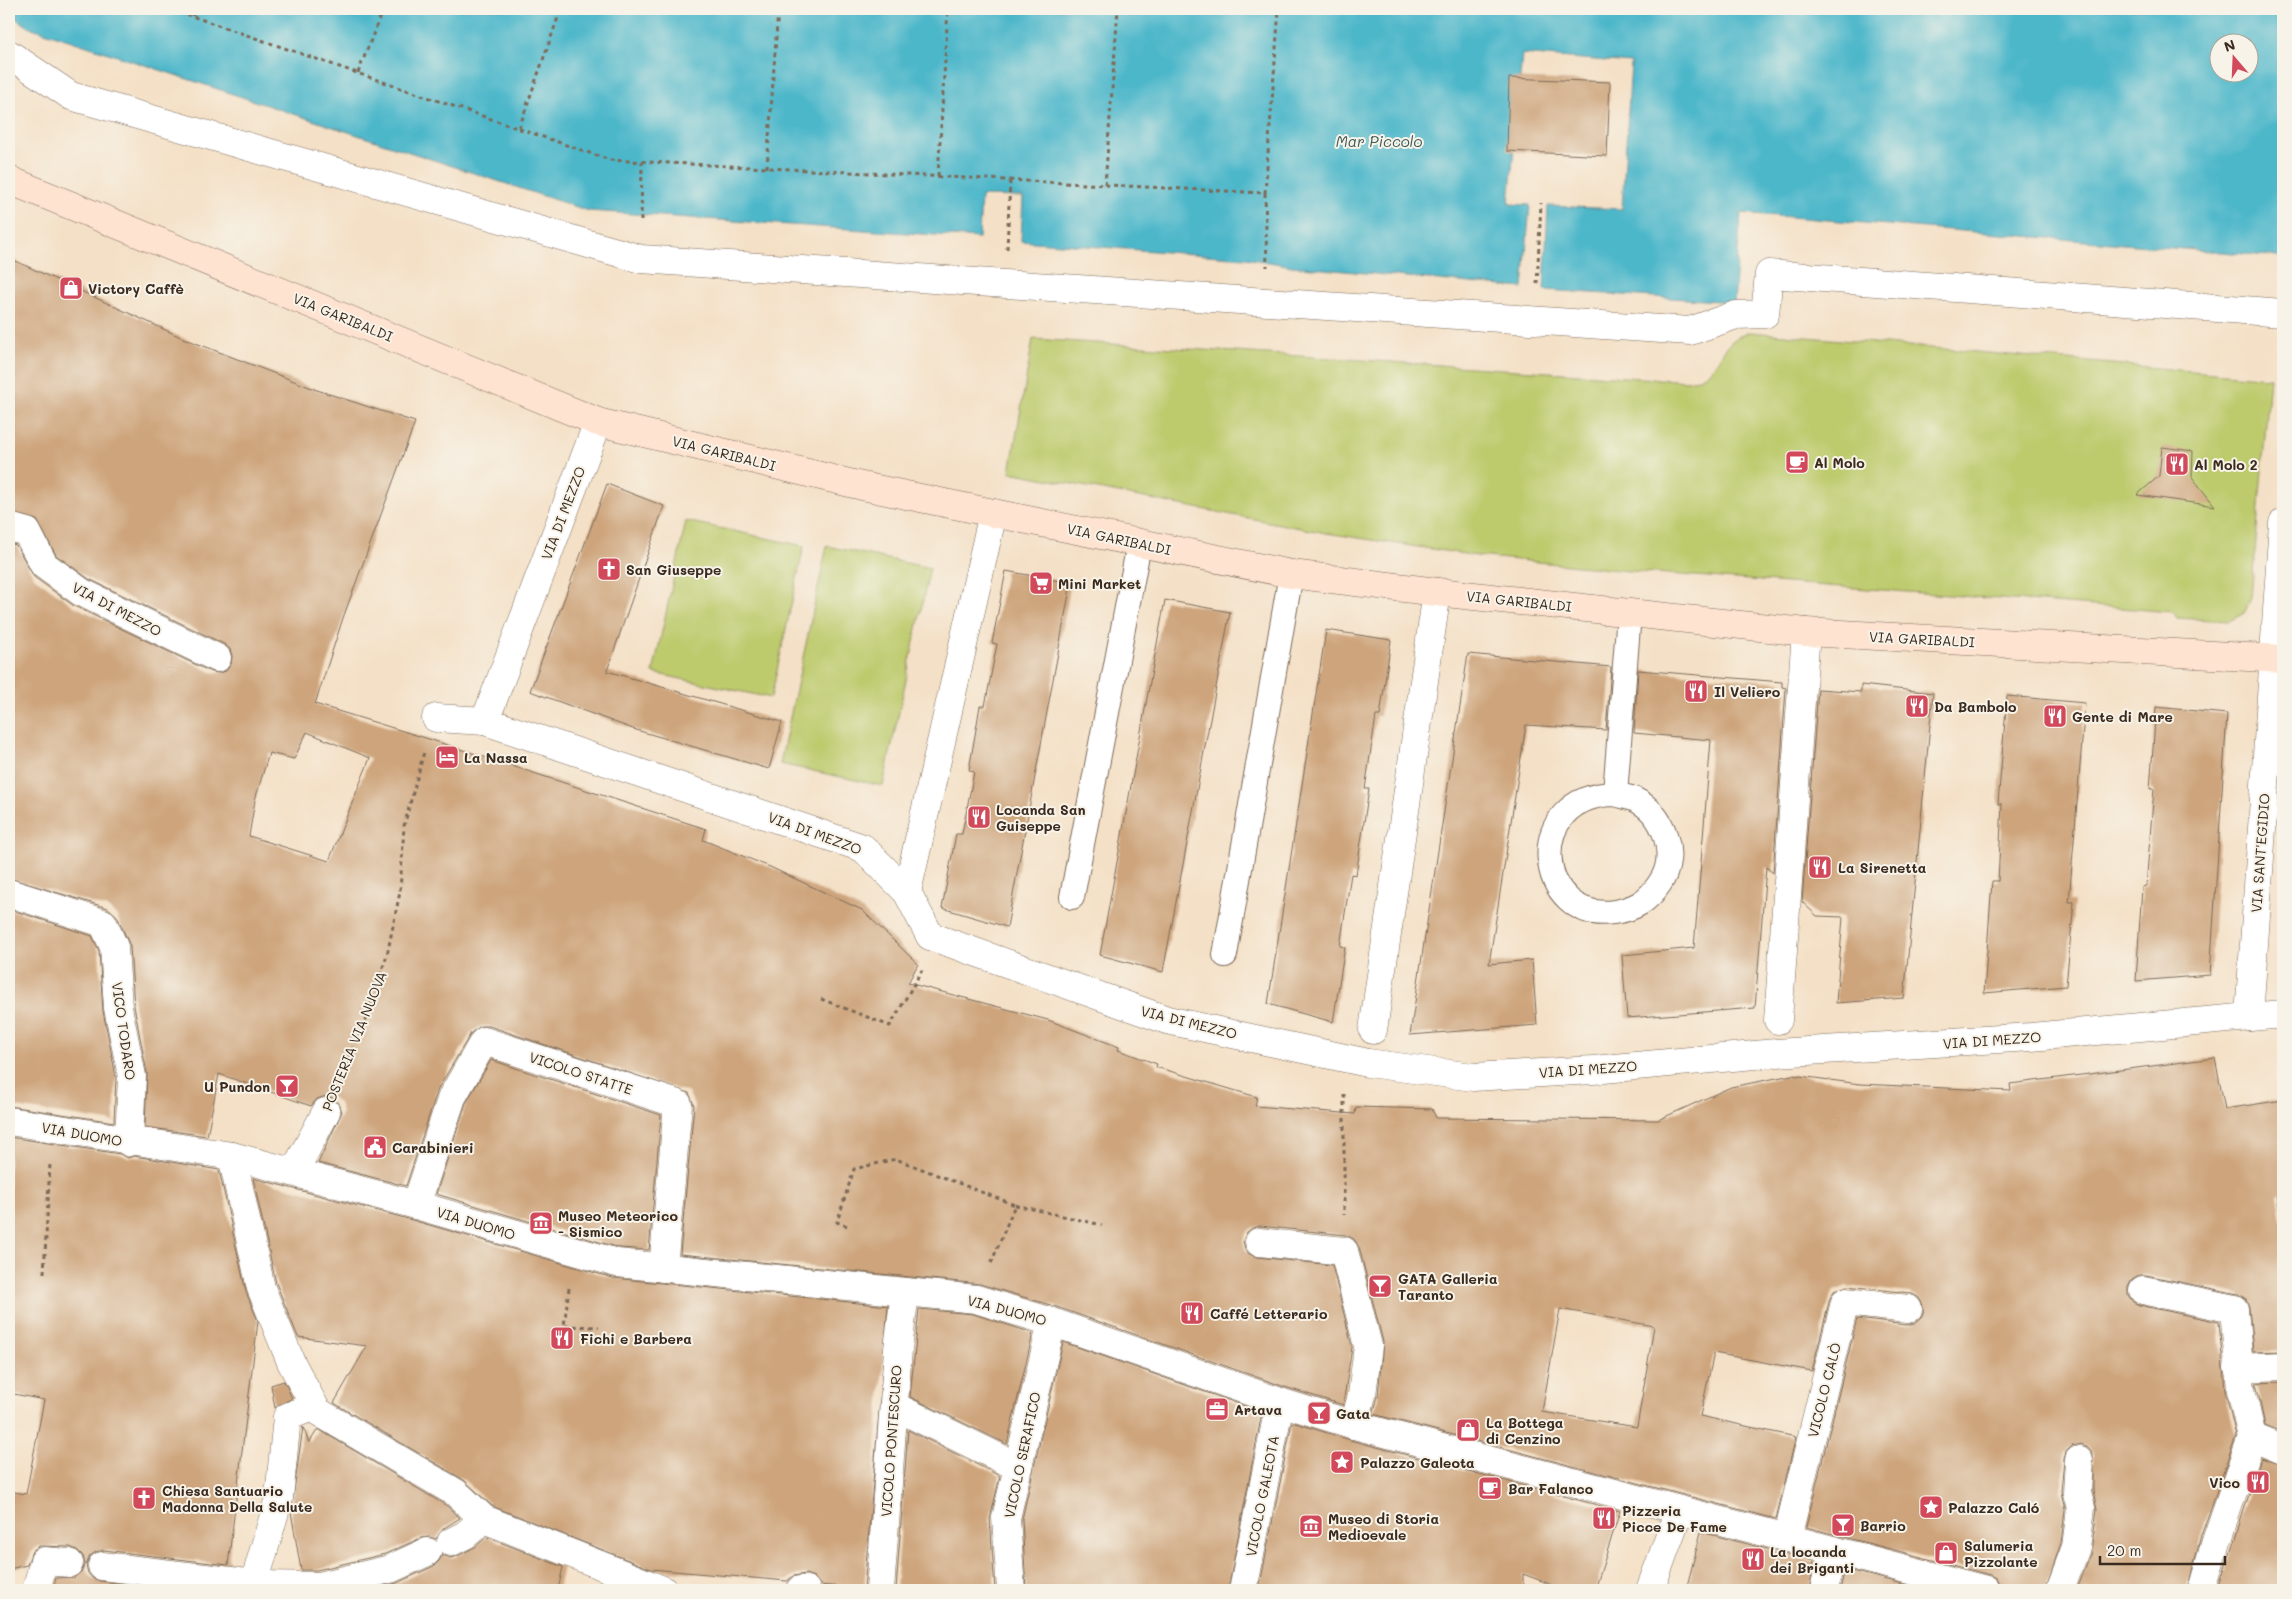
<svg xmlns="http://www.w3.org/2000/svg" width="2292" height="1599" font-family="Mali,sans-serif">
	<style>
		.green { fill: #bdcb6d; stroke: #7c7a46 }
		.water { fill: #4db7ca; stroke: #447074; fill-rule: evenodd }
		.building { fill: #cda47c; fill-rule: evenodd }
		.lines { fill: none; stroke-linecap: round; stroke-linejoin: round }
		.lane-casing { stroke: #7c6a59; stroke-width: 26 }
		.street-casing { stroke: #7c6a59; stroke-width: 29 }
		.secondary-casing { stroke: #7c6a59; stroke-width: 29 }
		.path { stroke: #7c6a59; stroke-width: 3; stroke-dasharray: 4 4; stroke-linecap: butt }
		.lane { stroke: #fff; stroke-width: 24 }
		.street { stroke: #fff; stroke-width: 28 }
		.secondary { stroke: #fee3d1; stroke-width: 28 }
		.labels { text-anchor: middle; dominant-baseline: central; stroke-width: 4; stroke-linejoin: round; paint-order: stroke }
		.poi-label { font-size: 14px; font-weight: bold; fill: #3b2a1e; stroke: #f7f3e8; text-anchor: start }
		.street-label { font-size: 14px; fill: #3b2a1e; stroke: #f7f3e8 }
		.water-label { font-size: 15px; font-style: italic; fill: #415b5a; stroke: #f7f3e8 }
	</style>
	<rect width="100%" height="100%" fill="#f7f3e8"/>
	<filter id="ink" filterUnits="userSpaceOnUse"><feTurbulence type="fractalNoise" baseFrequency=".02" numOctaves="2"/><feDisplacementMap in="SourceGraphic" scale="10" xChannelSelector="R" yChannelSelector="G"/><feConvolveMatrix kernelMatrix="1 2 1 2 8 2 1 2 1" color-interpolation-filters="sRGB"/></filter>
	<filter id="wash" filterUnits="userSpaceOnUse"><feTurbulence type="fractalNoise" baseFrequency=".0096" numOctaves="4" result="noise"/><feDisplacementMap in="SourceGraphic" scale="20" xChannelSelector="R" yChannelSelector="G"/><feGaussianBlur stdDeviation="1.12" result="paint"/><feColorMatrix in="noise" values="0 0 0 0 0 0 0 0 0 0 0 0 0 0 0 0 0 1.4 0 .05"/><feComposite in="paint" operator="in"/></filter>
	<g filter="url(#wash)">
		<rect width="100%" height="100%" fill="#f4e0c6"/>
		<g class="green">
			<path d="M1750 332 2270 378 2251 598 2244 614 2229 621 2177 618 2173 612 1629 571 1477 556 1326 533 1010 472 1033 339 1688 381C1727 374 1712 343 1750 332Z"/>
			<path d="M686 521 804 546 771 698 653 673Z"/>
			<path d="M827 546 930 568 883 786 780 764Z"/>
		</g>
		<path class="water" d="M9 9H2283V257L1741 213 1734 302 1544 290 1548 206 1622 209 1631 63 1522 54 1509 204 1530 205 1523 288 1292 266 1246 258 1021 241 1023 197 981 196 979 238 589 211 29 27 9 14ZM2220 42H2250V72H2220Z"/>
		<g id="blocks">
			<g class="building">
				<path d="M1509 78 1610 82 1607 156 1507 151Z"/>
				<path d="M9 258 183 338 317 390 415 422 343 618 315 704 432 740 706 829 703 840 770 867 862 910 918 964 908 983 1048 1020 1119 1047 1118 1050 1157 1064 1156 1067 1257 1097 1255 1106 1355 1114 1356 1107 1432 1109 1436 1118 1658 1120 1731 1087 1792 1075 1860 1084 2011 1091 2010 1084 2215 1058 2225 1109 2283 1100V1192L2277 1194 2283 1233V1351L2253 1352 2249 1307 2246 1299 2238 1294 2146 1275H2139L2132 1279 2128 1286V1295L2133 1302 2139 1305 2219 1322 2225 1391 2236 1436 2201 1536 2187 1590H2077L2091 1552 2097 1510 2093 1491V1453L2088 1447 2080 1444 2072 1446 2066 1452 2064 1459 2061 1492 2065 1509 2061 1543 2045 1590H2001L1997 1579 1990 1575 1806 1527 1857 1319 1906 1325 1915 1323 1921 1318 1924 1310 1922 1303 1918 1297 1910 1293 1847 1286 1834 1291 1830 1298 1812 1371 1714 1353 1700 1416 1796 1437 1776 1519 1373 1414 1378 1397 1383 1342 1359 1247 1354 1239 1346 1235 1260 1226 1252 1228 1247 1232 1243 1241 1245 1249 1249 1254 1257 1257 1332 1265 1352 1347 1343 1405 1285 1387 1057 1307 980 1284 680 1254 694 1105 689 1093 489 1026H481L471 1033 438 1089 406 1186 318 1163 342 1112 339 1103 333 1098 326 1096 317 1099 311 1106 219 1074 207 1136 145 1127 147 1073 134 1006 130 946 117 916 108 908 9 878V543L16 545 34 577 74 606 211 672 219 673 226 671 231 664 232 656 230 649 224 644 89 579 56 555 37 520 9 512ZM307 732 370 758 329 861 249 836 255 800 269 753 294 759ZM1560 1309 1654 1326 1637 1427 1542 1412Z"/>
				<path d="M2162 447 2193 451 2192 477 2215 506 2137 495 2159 476Z"/>
				<path d="M607 484 664 506 607 671 782 722 769 769 633 729 530 691Z"/>
				<path d="M1006 571 1071 583 1007 927 942 908 956 834H962L974 772 969 770 980 706H985L997 644 992 643Z"/>
				<path d="M1165 600 1230 612 1163 972 1100 955Z"/>
				<path d="M1326 630 1391 640 1380 716H1376L1365 789H1369L1356 875 1351 874 1340 946 1345 947 1333 1022 1268 1004Z"/>
				<path d="M1468 654 1611 667 1606 730 1526 725 1489 964 1532 960 1537 1025 1410 1035Z"/>
				<path d="M1638 670 1782 682V687L1786 688 1773 873 1766 867 1755 1008 1627 1018 1622 955 1694 948 1711 740 1634 733Z"/>
				<path d="M1861 685 1933 693 1904 998 1836 1003 1843 917 1817 916 1802 902 1818 689 1861 692Z"/>
				<path d="M2007 696 2085 703 2069 902H2074L2066 986 1984 993 1992 881H1998L2002 804H1998Z"/>
				<path d="M2156 707 2227 714 2210 975 2136 981 2142 887 2146 886 2154 789H2150Z"/>
				<path d="M9 909 92 936 99 951 103 1011 116 1077 114 1122 9 1106Z"/>
				<path d="M491 1060 661 1115 649 1250 620 1248 436 1194 466 1103Z"/>
				<path d="M9 1137 120 1154 128 1158 134 1156 219 1170 246 1292 258 1321 228 1565 104 1550 96 1552 90 1556 86 1565 88 1573 92 1578 100 1581 175 1590H53L56 1578 75 1577 82 1571 85 1564 83 1556 77 1550 70 1547 39 1546 32 1551 27 1565 9 1569V1491L26 1494 44 1400 9 1393Z"/>
				<path d="M253 1178 412 1220 613 1278 888 1306 864 1589 820 1585 814 1577 806 1574 793 1576 787 1581 651 1569 492 1506 464 1480 334 1403 367 1346 298 1337 276 1283Z"/>
				<path d="M919 1309 973 1314 1033 1333 1007 1444 910 1397Z"/>
				<path d="M1063 1342 1262 1412 1228 1590H1026L1022 1519Z"/>
				<path d="M284 1381 292 1398 275 1408 271 1385Z"/>
				<path d="M2283 1382V1433L2265 1426 2256 1383Z"/>
				<path d="M1292 1422 1350 1440 1620 1511 1595 1590H1566L1523 1574V1590H1259Z"/>
				<path d="M303 1427 309 1443 318 1429 447 1506 460 1518 444 1528 436 1539 429 1537 421 1538 385 1554 317 1570H301L291 1512Z"/>
				<path d="M908 1430 1000 1476 990 1519 995 1590H896Z"/>
				<path d="M2261 1458 2283 1465V1590H2218Z"/>
				<path d="M1701 1532 1814 1561 1809 1590H1686Z"/>
				<path d="M487 1537 563 1567 558 1590H368L397 1583 434 1566 439 1561 442 1555 450 1558 458 1556 475 1547Z"/>
				<path d="M1845 1569 1925 1590H1840Z"/>
			</g>
		</g>
	</g>
	<g filter="url(#ink)">
		<use href="#blocks" fill-opacity="0" stroke="#7c6a59" stroke-width="1"/>
		<g class="lines">
			<g class="lane-casing">
				<g id="lane">
					<path d="M1615 794C1520 795 1536 924 1614 912 1635 909 1648 901 1660 883 1679 855 1664 813 1634 799 1628 797 1621 796 1615 794L1629 613"/>
					<path d="M1072 897 1139 544"/>
					<path d="M1225 955 1291 574"/>
				</g>
			</g>
			<g class="street-casing">
				<g id="street">
					<path d="M9 54 71 96 641 259 1690 331 1736 315 1765 314 1769 274 2283 313"/>
					<path d="M598 422 485 721 863 848 907 892 930 936 1167 1020 1368 1063 1473 1077 1593 1070 1776 1053 2031 1037 2283 1014"/>
					<path d="M9 527 27 532 44 565 81 592 217 658"/>
					<path d="M436 718 485 721"/>
					<path d="M907 892 993 513"/>
					<path d="M9 893 103 923 114 947 118 1008 132 1076 129 1142"/>
					<path d="M2249 1017 2283 523"/>
					<path d="M1778 1020 1806 632"/>
					<path d="M1373 1030 1437 592"/>
					<path d="M9 1121 232 1156 416 1205 617 1263 976 1299 1052 1322 1280 1402 1354 1425 1986 1590"/>
					<path d="M232 1156 261 1288 291 1362 317 1411 456 1493 484 1519 663 1590"/>
					<path d="M294 1172 326 1112"/>
					<path d="M416 1205 452 1097 484 1041 678 1104 663 1268"/>
					<path d="M1259 1242 1344 1251 1368 1346 1362 1395 1354 1425"/>
					<path d="M2143 1290 2234 1309 2241 1390 2252 1437 2216 1541 2202 1590"/>
					<path d="M2238 1368 2283 1366"/>
					<path d="M894 1406 1018 1467"/>
					<path d="M2252 1437 2283 1450"/>
					<path d="M1787 1538 1845 1302 1908 1309"/>
					<path d="M451 1542 465 1535 484 1519"/>
					<path d="M102 1566 265 1585 319 1586 390 1569 427 1552"/>
					<path d="M254 1584 279 1498 287 1417 314 1406"/>
					<path d="M36 1590 44 1561 69 1563"/>
					<path d="M800 1590H806"/>
					<path d="M880 1590 898 1349 905 1292"/>
					<path d="M1011 1590 1006 1518 1052 1322"/>
					<path d="M1243 1590 1280 1402"/>
					<path d="M1650 1590 1679 1511"/>
					<path d="M1824 1590 1833 1550"/>
					<path d="M2060 1590 2076 1547 2081 1508 2077 1493 2079 1460"/>
				</g>
			</g>
			<g class="secondary-casing">
				<path id="secondary" d="M9 180 598 422 862 486 1291 574 1437 592 1806 632 2283 659"/>
			</g>
			<g class="path">
				<path d="M171 9 610 160 1265 193 1267 267"/>
				<path d="M192 16 195 9"/>
				<path d="M358 73 383 9"/>
				<path d="M519 128 561 9"/>
				<path d="M767 168 778 9"/>
				<path d="M938 176 948 9"/>
				<path d="M1105 185 1118 9"/>
				<path d="M1265 193 1279 9"/>
				<path d="M641 221 642 162"/>
				<path d="M1007 249 1010 180"/>
				<path d="M1537 284 1541 203"/>
				<path d="M821 999 890 1026 922 970"/>
				<path d="M339 1080 365 1021 387 955 400 892 404 826 424 752"/>
				<path d="M1344 1094V1215"/>
				<path d="M1015 1205 1102 1225"/>
				<path d="M847 1226 837 1222 854 1169 896 1159 1015 1205 990 1266"/>
				<path d="M44 1273 50 1164"/>
				<path d="M569 1288 564 1326 599 1327"/>
			</g>
			<use href="#lane" class="lane"/>
			<use href="#street" class="street"/>
			<use href="#secondary" class="secondary"/>
		</g>
	</g>
	<defs>
		<g id="shop-square" transform="scale(1.25)"><rect x="-9" y="-9" width="18" height="18" rx="4" fill="#d1495b" stroke="#f7f3e8"/><path d="M-5-2.5h2.3a2.7 3.5 0 0 1 5.4 0H5L5.5 6h-11ZM-1.5-2.5h3a1.5 2.3 0 0 0-3 0Z" fill="#fff"/></g>
		<g id="cafe-square" transform="scale(1.25)"><rect x="-9" y="-9" width="18" height="18" rx="4" fill="#d1495b" stroke="#f7f3e8"/><path d="M-5.5-4.5H6V0H3Q3 3.5 0 3.5H-2.5Q-5.5 3.5-5.5 0ZM3-3.2v2h1.7v-2ZM-6 4.5H4V6H-6Z" fill="#fff"/></g>
		<g id="restaurant-square" transform="scale(1.25)"><rect x="-9" y="-9" width="18" height="18" rx="4" fill="#d1495b" stroke="#f7f3e8"/><path d="M-5-6h1v4h1v-4h1v4h1v-4h1v5L-1.5 .5V6h-2V.5L-5-1ZM5-6V6H3V1.5H1.5Q1.5-4 5-6Z" fill="#fff"/></g>
		<g id="church-square" transform="scale(1.25)"><rect x="-9" y="-9" width="18" height="18" rx="4" fill="#d1495b" stroke="#f7f3e8"/><path d="M-1.2-6h2.4v3.5h3.3v2.4h-3.3V6h-2.4V-.1h-3.3v-2.4h3.3Z" fill="#fff"/></g>
		<g id="supermarket-square" transform="scale(1.25)"><rect x="-9" y="-9" width="18" height="18" rx="4" fill="#d1495b" stroke="#f7f3e8"/><path d="M-6-5.5h2.5l.6 2H6L4.5 2H-2.5L-4.4-4H-6ZM-1.5 3.2a1.3 1.3 0 1 0 .1 0ZM3 3.2a1.3 1.3 0 1 0 .1 0Z" fill="#fff"/></g>
		<g id="hotel-square" transform="scale(1.25)"><rect x="-9" y="-9" width="18" height="18" rx="4" fill="#d1495b" stroke="#f7f3e8"/><path d="M-6-4.5h1.5V1H6V5H4.5V3h-9V5H-6ZM-4 0a1.8 1.8 0 1 1 3.6 0ZM.5 0V-2.5h3Q6-2.5 6 0Z" fill="#fff"/></g>
		<g id="bar-square" transform="scale(1.25)"><rect x="-9" y="-9" width="18" height="18" rx="4" fill="#d1495b" stroke="#f7f3e8"/><path d="M-6-5H6L.8 .8V4.5H3.5V6h-7V4.5H-.8V.8Z" fill="#fff"/></g>
		<g id="civic-square" transform="scale(1.25)"><rect x="-9" y="-9" width="18" height="18" rx="4" fill="#d1495b" stroke="#f7f3e8"/><path d="M-.6-6.5H3V-4.5H.6V-3L4-1V1h2V6H-6V1h2V-1L-.6-3ZM-1.2 2.5V6h2.4V2.5Z" fill="#fff"/></g>
		<g id="museum-square" transform="scale(1.25)"><rect x="-9" y="-9" width="18" height="18" rx="4" fill="#d1495b" stroke="#f7f3e8"/><path d="M0-6L6-3V-2H-6V-3ZM-5-1h2V3h-2ZM-1-1h2V3h-2ZM3-1h2V3H3ZM-6 4H6V6H-6Z" fill="#fff"/></g>
		<g id="office-square" transform="scale(1.25)"><rect x="-9" y="-9" width="18" height="18" rx="4" fill="#d1495b" stroke="#f7f3e8"/><path d="M-6-3h4V-5.5h4V-3h4V5H-6ZM-1-4.5V-3h2v-1.5ZM-6 0V1H6V0Z" fill="#fff"/></g>
		<g id="sight-square" transform="scale(1.25)"><rect x="-9" y="-9" width="18" height="18" rx="4" fill="#d1495b" stroke="#f7f3e8"/><path d="M0-6L1.8-2.2L6-1.7L2.9 1.2L3.7 5.4L0 3.3L-3.7 5.4L-2.9 1.2L-6-1.7L-1.8-2.2Z" fill="#fff"/></g>
	</defs>
	<g fill-rule="evenodd">
		<use href="#shop-square" x="71" y="288"/>
		<use href="#cafe-square" x="1797" y="462"/>
		<use href="#restaurant-square" x="2177" y="464"/>
		<use href="#church-square" x="609" y="569"/>
		<use href="#supermarket-square" x="1041" y="583"/>
		<use href="#restaurant-square" x="1696" y="691"/>
		<use href="#restaurant-square" x="1917" y="706"/>
		<use href="#restaurant-square" x="2055" y="716"/>
		<use href="#hotel-square" x="447" y="757"/>
		<use href="#restaurant-square" x="979" y="817"/>
		<use href="#restaurant-square" x="1820" y="867"/>
		<use href="#bar-square" x="287" y="1086"/>
		<use href="#civic-square" x="375" y="1147"/>
		<use href="#museum-square" x="541" y="1223"/>
		<use href="#bar-square" x="1380" y="1286"/>
		<use href="#restaurant-square" x="1192" y="1313"/>
		<use href="#restaurant-square" x="562" y="1338"/>
		<use href="#office-square" x="1217" y="1409"/>
		<use href="#bar-square" x="1319" y="1413"/>
		<use href="#shop-square" x="1468" y="1430"/>
		<use href="#sight-square" x="1342" y="1462"/>
		<use href="#restaurant-square" x="2258" y="1482"/>
		<use href="#cafe-square" x="1490" y="1488"/>
		<use href="#church-square" x="144" y="1498"/>
		<use href="#sight-square" x="1931" y="1507"/>
		<use href="#restaurant-square" x="1604" y="1518"/>
		<use href="#bar-square" x="1843" y="1525"/>
		<use href="#museum-square" x="1311" y="1526"/>
		<use href="#shop-square" x="1946" y="1553"/>
		<use href="#restaurant-square" x="1753" y="1559"/>
	</g>
	<g class="labels">
		<g class="poi-label">
			<text x="88" y="288">Victory Caffè</text>
			<text x="1814" y="462">Al Molo</text>
			<text x="2194" y="464">Al Molo 2</text>
			<text x="626" y="569">San Giuseppe</text>
			<text x="1058" y="583">Mini Market</text>
			<text x="1714" y="691">Il Veliero</text>
			<text x="1934" y="706">Da Bambolo</text>
			<text x="2072" y="716">Gente di Mare</text>
			<text x="464" y="757">La Nassa</text>
			<text x="996" y="809">Locanda San<tspan x="996" dy="16">Guiseppe</tspan></text>
			<text x="1838" y="867">La Sirenetta</text>
			<text x="270" y="1086" text-anchor="end">U Pundon</text>
			<text x="392" y="1147">Carabinieri</text>
			<text x="558" y="1215">Museo Meteorico<tspan x="558" dy="16">- Sismico</tspan></text>
			<text x="1398" y="1278">GATA Galleria<tspan x="1398" dy="16">Taranto</tspan></text>
			<text x="1210" y="1313">Caffé Letterario</text>
			<text x="580" y="1338">Fichi e Barbera</text>
			<text x="1234" y="1409">Artava</text>
			<text x="1336" y="1413">Gata</text>
			<text x="1486" y="1422">La Bottega<tspan x="1486" dy="16">di Cenzino</tspan></text>
			<text x="1360" y="1462">Palazzo Galeota</text>
			<text x="2240" y="1482" text-anchor="end">Vico</text>
			<text x="1508" y="1488">Bar Falanco</text>
			<text x="162" y="1490">Chiesa Santuario<tspan x="162" dy="16">Madonna Della Salute</tspan></text>
			<text x="1948" y="1507">Palazzo Caló</text>
			<text x="1622" y="1510">Pizzeria<tspan x="1622" dy="16">Picce De Fame</tspan></text>
			<text x="1328" y="1518">Museo di Storia<tspan x="1328" dy="16">Medioevale</tspan></text>
			<text x="1860" y="1525">Barrio</text>
			<text x="1964" y="1545">Salumeria<tspan x="1964" dy="16">Pizzolante</tspan></text>
			<text x="1770" y="1551">La locanda<tspan x="1770" dy="16">dei Briganti</tspan></text>
		</g>
		<g class="street-label">
			<text transform="translate(343 317) rotate(22)">VIA GARIBALDI</text>
			<text transform="translate(724 453) rotate(14)">VIA GARIBALDI</text>
			<text transform="translate(563 513) rotate(-69)">VIA DI MEZZO</text>
			<text transform="translate(1119 539) rotate(12)">VIA GARIBALDI</text>
			<text transform="translate(1519 601) rotate(6)">VIA GARIBALDI</text>
			<text transform="translate(117 609) rotate(28)">VIA DI MEZZO</text>
			<text transform="translate(1922 639) rotate(3)">VIA GARIBALDI</text>
			<text transform="translate(815 833) rotate(20)">VIA DI MEZZO</text>
			<text transform="translate(2260 853) rotate(-86)">VIA SANT'EGIDIO</text>
			<text transform="translate(1189 1022) rotate(14)">VIA DI MEZZO</text>
			<text transform="translate(124 1031) rotate(82)">VICO TODARO</text>
			<text transform="translate(1992 1040) rotate(-4)">VIA DI MEZZO</text>
			<text transform="translate(354 1041) rotate(-68)">POSTERIA VIA NUOVA</text>
			<text transform="translate(1588 1069) rotate(-4)">VIA DI MEZZO</text>
			<text transform="translate(581 1073) rotate(18)">VICOLO STATTE</text>
			<text transform="translate(82 1134) rotate(10)">VIA DUOMO</text>
			<text transform="translate(476 1223) rotate(17)">VIA DUOMO</text>
			<text transform="translate(1007 1310) rotate(15)">VIA DUOMO</text>
			<text transform="translate(1824 1390) rotate(-76)">VICOLO CALÒ</text>
			<text transform="translate(891 1441) rotate(-86)">VICOLO PONTESCURO</text>
			<text transform="translate(1022 1455) rotate(-78)">VICOLO SERAFICO</text>
			<text transform="translate(1262 1496) rotate(-79)">VICOLO GALEOTA</text>
		</g>
		<g class="water-label">
			<text x="1379" y="141">Mar Piccolo</text>
		</g>
	</g>
	<rect width="2292" height="1599" fill="none" stroke="#f7f3e8" stroke-width="30"/>
	<g transform="translate(2234 58) rotate(341)"><circle r="24" fill="#f7f3e8" stroke="#aca397"/>
	<path d="M0-4L9 19L0 12L-9 19Z" fill="#d1495b"/>
	<text y="-8" font-size="14" font-weight="bold" text-anchor="middle" fill="#3b2a1e">N</text>
	</g>
	<path d="M2100 1556v8h125v-8" fill="none" stroke="#3b2a1e" stroke-width="2.5"/>
	<text x="2107" y="1556" font-size="15" fill="#3b2a1e" stroke="#f7f3e8" stroke-width="4" paint-order="stroke">20 m</text>
</svg>
